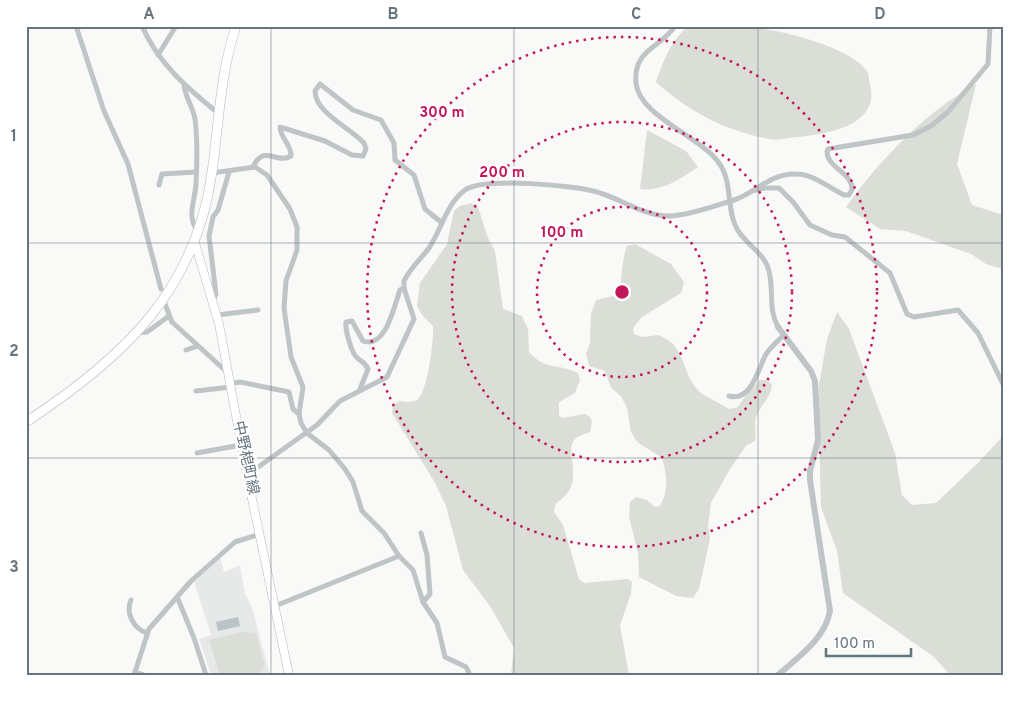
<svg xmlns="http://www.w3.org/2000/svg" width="1029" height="701" font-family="Overpass,'Noto Sans JP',sans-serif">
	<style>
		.built { fill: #e7e8e8 }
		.green { fill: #daded7 }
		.water { fill: #bac4c8 }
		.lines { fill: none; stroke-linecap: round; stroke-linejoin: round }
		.secondary-casing { stroke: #b4b9bd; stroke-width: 9 }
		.trunk-casing { stroke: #b5b9bc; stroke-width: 10 }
		.minor { stroke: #bfc4c7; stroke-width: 5 }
		.tertiary { stroke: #bfc4c7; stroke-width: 6 }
		.secondary { stroke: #fff; stroke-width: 8 }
		.trunk { stroke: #fff; stroke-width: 9 }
		.grid { fill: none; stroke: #67757f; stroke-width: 1; stroke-opacity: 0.55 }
		.ring { fill: none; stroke: #c2185b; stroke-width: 2.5; stroke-dasharray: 2.5 5 }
		.labels { text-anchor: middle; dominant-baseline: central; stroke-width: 5; stroke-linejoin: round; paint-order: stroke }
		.street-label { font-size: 15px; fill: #67757f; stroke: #fff }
		.centre { fill: #c2185b; stroke: #fff; stroke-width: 2.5 }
		.ring-label { font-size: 15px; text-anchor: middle; font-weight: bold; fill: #c2185b; stroke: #fff; stroke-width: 5; stroke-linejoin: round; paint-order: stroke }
		.neatline { fill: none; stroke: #67757f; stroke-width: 2 }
		.grid-label { font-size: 16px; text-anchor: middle; font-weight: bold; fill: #67757f }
	</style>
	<rect width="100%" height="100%" fill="#f9f9f8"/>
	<path class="built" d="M220 558 224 572 240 565 245 594 252 607 270 675H211L199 639 211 635 194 582Z"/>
	<g class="green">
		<path d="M686 28C711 28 737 27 762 29 786 31 852 49 866 70 869 73 869 80 870 85 881 126 824 135 795 137 787 138 777 141 769 139 725 131 688 111 656 82 663 61 670 43 686 28Z"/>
		<path d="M976 84 957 164 972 205 1003 215V269L986 264 971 254 906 231 880 229 846 207C881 159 924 113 976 84Z"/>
		<path d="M647 130 686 151 698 167C681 179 661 192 640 189Z"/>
		<path d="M471 203 478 207 488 238 495 251 503 309 522 316 528 329 529 352C548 372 555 362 578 373L580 380 575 393 559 402V415L562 418 585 414 590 417 592 422 590 432C586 434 578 436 575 439 562 452 589 483 556 503L554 512 563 525 579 579 584 583 628 579 632 582 631 594 620 625 629 675H511L514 648 490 606 463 570 446 506 434 481 392 413 393 406 399 401C405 402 413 403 418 399 428 389 434 340 433 326L422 315 417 306 420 283 447 244 454 211 460 206Z"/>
		<path d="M635 244 671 264 684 282 681 293 642 317 633 328 634 334 642 337 658 335C663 337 668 340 672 343 685 356 685 378 699 391 703 396 722 404 729 409L738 407 745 396 760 380H767L772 385C771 398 760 405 756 417 754 424 757 433 755 441L746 446 730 469 711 503 708 526 710 539 699 589 693 598 676 596 639 577 638 553 629 517 630 502 636 497 647 500 655 507 660 506C669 490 667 476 662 458L637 442 631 432 627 408 621 396 611 388 605 371 589 366 586 354 590 343 591 314 596 300 618 295C623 278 621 261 627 246Z"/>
		<path d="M837 312 849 329 895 453 902 495 912 505 936 503 980 461 1003 436V675H950L934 657 843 593 837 551 821 507 819 437V385L827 339Z"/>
		<path d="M242 632 256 633 265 666 257 675H220L209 640Z"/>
	</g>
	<path class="water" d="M238 617 240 626 218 631 216 622Z"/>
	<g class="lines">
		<g class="secondary-casing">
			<path id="secondary" d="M195 243 219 324 247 475 289 675"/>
		</g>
		<g class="trunk-casing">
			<path id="trunk" d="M26 422C122 359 196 291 212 172 219 123 220 74 236 26"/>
		</g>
		<g class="minor">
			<path d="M76 26 104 111 128 164 161 289"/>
			<path d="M142 26C158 63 187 88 218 113"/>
			<path d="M675 26C661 48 633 49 636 83 639 116 701 137 719 163 733 182 726 210 737 229 746 245 765 253 769 271 774 291 768 309 778 327"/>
			<path d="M158 55 176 26"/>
			<path d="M184 85C185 97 193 107 195 119 198 140 197 163 196 185 195 199 186 219 198 230"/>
			<path d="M253 167C264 143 276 165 291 156 292 145 280 138 280 127L325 141 352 155 363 156 366 149 364 143C351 128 315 113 315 91L320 84 353 110 381 120 394 143 395 160 414 175 425 209 442 223"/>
			<path d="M212 173 255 167 267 175 290 209 297 227V250L286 281 284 308 291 357 303 387 299 414 301 423 307 433 329 450 345 469 353 482 362 511 384 533 399 556 413 570 423 602 437 623 445 657 466 667 470 675"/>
			<path d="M159 185 162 174 196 172"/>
			<path d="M752 191 765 188H779L793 202 810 225 832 235 845 237 890 273 907 314 914 317 958 310 978 333 1003 384"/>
			<path d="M213 301 216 294 209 236 213 217 218 210 229 172"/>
			<path d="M165 304 172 322 228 373"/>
			<path d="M217 315 258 310"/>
			<path d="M136 333 147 332 169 316"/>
			<path d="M186 350 198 346"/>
			<path d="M230 384 240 382 289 392 293 409 299 414"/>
			<path d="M360 389 368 369C365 361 358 361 354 354 350 346 345 330 346 322L352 321 363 341C386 349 394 306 400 290L404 288"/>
			<path d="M196 391 231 387"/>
			<path d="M729 396C751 402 758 370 765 356 770 347 778 341 784 335"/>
			<path d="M197 453 241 445"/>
			<path d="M247 475 317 425 340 401 387 377 414 319 404 288V281C410 268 421 259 429 248 442 229 446 204 465 190 483 177 577 185 600 193 623 200 646 217 671 216 691 215 715 206 734 200 754 194 770 173 796 174 814 174 829 188 844 195H849L852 190C853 172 827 169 827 151L828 149 913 135 931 126 948 112 988 64 990 26"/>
			<path d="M421 533 427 555 430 594 423 602"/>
			<path d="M178 599 194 638 206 675"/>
			<path d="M131 600C125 613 134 629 147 633"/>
			<path d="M275 606 399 556"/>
			<path d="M135 672 144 675"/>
			<path d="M134 675 149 629 191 581 235 542 260 534"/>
		</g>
		<path class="tertiary" d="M778 675C798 657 825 639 830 611L810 480V471L818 440 815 381 811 371 778 327"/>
		<use href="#secondary" class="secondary"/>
		<use href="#trunk" class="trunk"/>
	</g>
	<path class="grid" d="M271 26V675M514 26V675M758 26V675M26 243H1003M26 458H1003"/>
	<g class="ring">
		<circle cx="622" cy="292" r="85"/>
		<circle cx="622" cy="292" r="170"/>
		<circle cx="622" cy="292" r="255"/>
	</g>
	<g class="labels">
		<g class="street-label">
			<text transform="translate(245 458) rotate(78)">中野梍町線</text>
		</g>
	</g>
	<circle cx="622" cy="292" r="8" class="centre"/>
	<g class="ring-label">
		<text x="442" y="117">300 m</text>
		<text x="502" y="177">200 m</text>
		<text x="562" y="237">100 m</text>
	</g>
	<rect width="1029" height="701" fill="none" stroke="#ffffff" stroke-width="55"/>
	<path d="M826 648v8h85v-8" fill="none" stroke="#67757f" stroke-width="2.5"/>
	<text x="834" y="648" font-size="15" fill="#67757f" stroke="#ffffff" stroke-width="4" paint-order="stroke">100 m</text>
	<rect x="28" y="28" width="974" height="646" class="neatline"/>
	<g class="grid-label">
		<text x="149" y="19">A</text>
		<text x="393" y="19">B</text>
		<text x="636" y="19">C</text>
		<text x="880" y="19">D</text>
		<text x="14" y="141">1</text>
		<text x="14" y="356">2</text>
		<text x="14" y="572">3</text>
	</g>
</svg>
